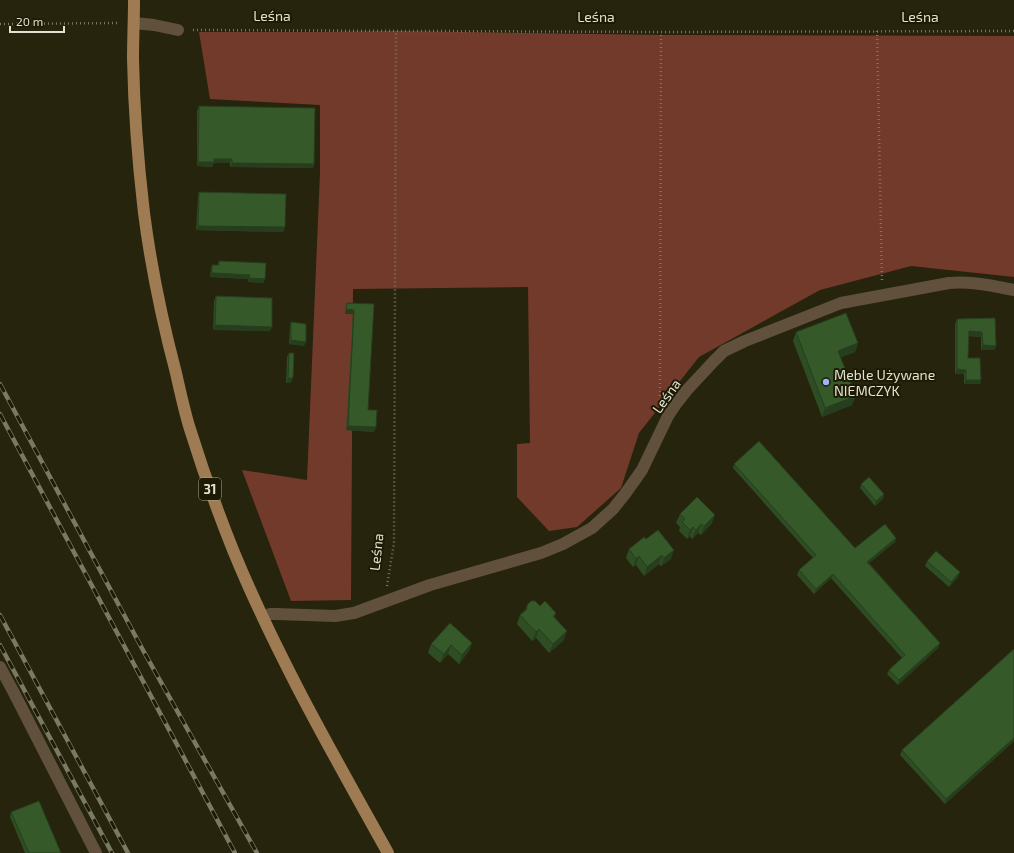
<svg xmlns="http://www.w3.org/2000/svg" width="1014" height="853" font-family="'Exo 2',sans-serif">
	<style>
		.forest { fill: #723a2a }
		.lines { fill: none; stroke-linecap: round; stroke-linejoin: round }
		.path { stroke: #777661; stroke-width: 2.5; stroke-dasharray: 1 3; stroke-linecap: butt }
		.minor { stroke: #61503c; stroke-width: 12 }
		.major { stroke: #9e7b52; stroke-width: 12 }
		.rail-casing { stroke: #7b7965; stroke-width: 4.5 }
		.rail { stroke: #1d1b03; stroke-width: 3; stroke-dasharray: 9; stroke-linecap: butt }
		.wall { fill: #2e4d24 }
		.shaded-wall { fill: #263e1d }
		.building { fill: #36592a; stroke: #263e1d }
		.poi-dot { fill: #a1b2fd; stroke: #1d1b03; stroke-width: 1.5 }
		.labels { text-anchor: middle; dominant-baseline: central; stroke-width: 4; stroke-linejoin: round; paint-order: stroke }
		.shield { fill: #1d1b03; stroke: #a7a694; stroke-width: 1 }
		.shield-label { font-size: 13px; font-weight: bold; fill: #e2e1d2 }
		.street-label { font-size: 14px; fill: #e2e1d2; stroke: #1d1b03 }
		.poi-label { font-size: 14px; fill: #e2e1d2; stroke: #1d1b03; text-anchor: start }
	</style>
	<rect width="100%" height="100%" fill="#26240c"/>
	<path class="forest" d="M396 31 666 35 1014 36V277L911 266 820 290 699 357 639 433 621 488 577 527 549 531 517 497V444L530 443 528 287 353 289 351 600 291 601 242 470 307 480 320 173V105L210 99 199 32H310Z"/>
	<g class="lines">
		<g class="path">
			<path d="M0 24 119 23"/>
			<path d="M193 30 661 32 1014 31"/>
			<path d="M877 31 882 281"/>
			<path d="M660 400 661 32"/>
			<path d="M387 586 394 543 396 31"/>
		</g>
		<g class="minor">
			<path d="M134 23 154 25 178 30"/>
			<path d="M263 617 270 614H276L335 616 354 613 430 585 541 553 563 544 592 528 613 509 625 494 642 470 668 416 676 404 687 390 713 362 724 351 745 341 841 303 949 283C971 281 993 286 1014 290"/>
			<path d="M0 667 13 691 96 853"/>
		</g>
		<path class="major" d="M134 0C134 20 133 39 133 59 134 110 138 162 144 213 151 267 162 320 176 373 180 391 184 409 189 426 202 468 217 510 233 550 276 655 333 754 388 853"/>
		<g class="rail-casing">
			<g id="rail">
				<path d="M0 384 144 652 257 853"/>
				<path d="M0 414 235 853"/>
				<path d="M0 615 128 853"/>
				<path d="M0 645 112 853"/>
			</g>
		</g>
		<use href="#rail" class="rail"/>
	</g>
	<g class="wall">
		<path d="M199 106 314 164 313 168 230 167V163H214L212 167 197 166V111Z"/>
		<path d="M199 192 285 227 283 232 196 230 198 196Z"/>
		<path d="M219 261 265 279 263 283 248 282V279L210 277 211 270 212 265H218Z"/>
		<path d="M216 296 272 327 270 331 213 330 214 301Z"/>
		<path d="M347 303 374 304 368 410 374 432 346 430 353 314H345Z"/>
		<path d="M995 318 996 346 994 350H981V337L969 336 968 358 981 380 980 384H964V374H955V324L957 319Z"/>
		<path d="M291 322 304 346 289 344 290 327Z"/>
		<path d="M796 332 858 343 855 352 841 357 852 405 822 417 793 341Z"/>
		<path d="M289 353 291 383H286L287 357Z"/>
		<path d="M734 464 855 548 896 538 895 542 869 563 940 643 938 648 898 685 887 674 889 670 902 658 831 578 814 594 797 575 799 570 813 558 733 468Z"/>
		<path d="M861 484 884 494 883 499 875 506 860 488Z"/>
		<path d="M680 514 712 523 701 535 698 533 692 539 690 536 687 539 679 531 680 527 676 523Z"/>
		<path d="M646 539 671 559 661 566 659 564 644 576 636 565 633 567 626 558 629 549Z"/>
		<path d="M927 561 958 577 949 587 925 566Z"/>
		<path d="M527 605 540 606 556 613 554 618 564 640 549 653 536 638 532 641 517 624 520 615 525 611Z"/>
		<path d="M472 643 469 651 459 664 448 654 440 663 428 653 431 644Z"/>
		<path d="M1014 649V741L945 804 900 755 902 750Z"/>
		<path d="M11 812 61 853H25L10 817Z"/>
	</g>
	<g class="shaded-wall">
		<path d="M214 159H232L230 163H214L212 167 197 166 198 162Z"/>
		<path d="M232 163 314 164 313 168 230 167Z"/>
		<path d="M198 226 285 227 283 232 196 230Z"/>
		<path d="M212 273 250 275 248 279 210 277Z"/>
		<path d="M249 278 265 279 263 283 248 282Z"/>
		<path d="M346 309 354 310 353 314H345Z"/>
		<path d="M215 325 272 327 270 331 213 330Z"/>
		<path d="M969 331 982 332 981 337 968 336Z"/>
		<path d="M291 340 306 342 304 346 289 344Z"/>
		<path d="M858 343 855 352 835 360 838 351Z"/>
		<path d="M983 345 996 346 994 350H981Z"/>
		<path d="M957 369 966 370 964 374H955Z"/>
		<path d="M288 378H293L291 383H286Z"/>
		<path d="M966 380H981L980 384H964Z"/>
		<path d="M856 396 852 405 822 417 825 408Z"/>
		<path d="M348 426 376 427 374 432 346 430Z"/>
		<path d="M884 494 883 499 875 506 876 501Z"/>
		<path d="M715 515 712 523 701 535 704 526Z"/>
		<path d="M701 524 698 533 692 539 696 530Z"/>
		<path d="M693 527 690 536 687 539 690 530Z"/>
		<path d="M896 538 895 542 866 566 867 562Z"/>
		<path d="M674 550 671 559 661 566 664 558Z"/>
		<path d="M662 555 659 564 644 576 647 567Z"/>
		<path d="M639 556 636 565 633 567 636 559Z"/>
		<path d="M960 572 958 577 949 587 951 582Z"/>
		<path d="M833 574 831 578 814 594 816 589Z"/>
		<path d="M539 629 536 638 532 641 536 632Z"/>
		<path d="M567 631 564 640 549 653 553 644Z"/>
		<path d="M472 643 469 651 459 664 462 655Z"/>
		<path d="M940 643 938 648 898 685 899 680Z"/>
		<path d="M451 645 448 654 440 663 444 654Z"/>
		<path d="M1014 738V741L945 804 946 799Z"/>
	</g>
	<g class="building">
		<path d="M199 106 315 108 314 164 232 163V159H214V162H198Z"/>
		<path d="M199 192 286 194 285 227 198 226Z"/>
		<path d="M219 261 266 263 265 279 249 278 250 275 212 273V265H219Z"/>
		<path d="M216 296 272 298V327L215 325Z"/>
		<path d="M347 303 374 304 368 410H377L376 427 348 426 354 310 346 309Z"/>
		<path d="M846 313 858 343 838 351 856 396 825 408 796 332Z"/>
		<path d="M995 318 996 346 983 345 982 332 969 331 968 358H980L981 380H966V370L957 369V319Z"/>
		<path d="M291 322 306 324V342L291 340Z"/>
		<path d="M289 353H294L293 378H288Z"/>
		<path d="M759 441 855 548 885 524 896 538 867 562 940 643 899 680 889 670 905 655 833 574 816 589 799 570 816 555 734 464Z"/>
		<path d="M869 477 884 494 876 501 861 484Z"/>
		<path d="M697 497 715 515 704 526 701 524 696 530 693 527 690 530 682 522 685 519 680 514Z"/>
		<path d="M658 530 674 550 664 558 662 555 647 567 639 556 636 559 629 549 644 537 646 539Z"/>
		<path d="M936 551 960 572 951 582 927 561Z"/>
		<path d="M531 601H535L540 606 545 601 556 613 553 616 567 631 553 644 539 629 536 632 520 615 527 609V605Z"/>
		<path d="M450 623 472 643 462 655 451 645 444 654 431 644Z"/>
		<path d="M1014 649V738L946 799 902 750Z"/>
		<path d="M39 801 61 853H29L11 812Z"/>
	</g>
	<circle class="poi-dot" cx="826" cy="382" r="4"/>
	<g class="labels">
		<rect class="shield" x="199" y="478" width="22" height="22" rx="3"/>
		<g class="shield-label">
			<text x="210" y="489">31</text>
		</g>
		<g class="street-label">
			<text x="272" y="15">Leśna</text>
			<text x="596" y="16">Leśna</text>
			<text x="920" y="16">Leśna</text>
			<text transform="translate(666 396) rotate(-55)">Leśna</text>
			<text transform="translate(376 552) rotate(-84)">Leśna</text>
		</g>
		<g class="poi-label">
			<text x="834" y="374">Meble Używane<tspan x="834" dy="16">NIEMCZYK</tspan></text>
		</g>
	</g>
	<path d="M10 26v6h54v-6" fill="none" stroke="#e2e1d2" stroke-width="2"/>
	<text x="16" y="26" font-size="12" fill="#e2e1d2" stroke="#1d1b03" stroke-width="3" paint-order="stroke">20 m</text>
</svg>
